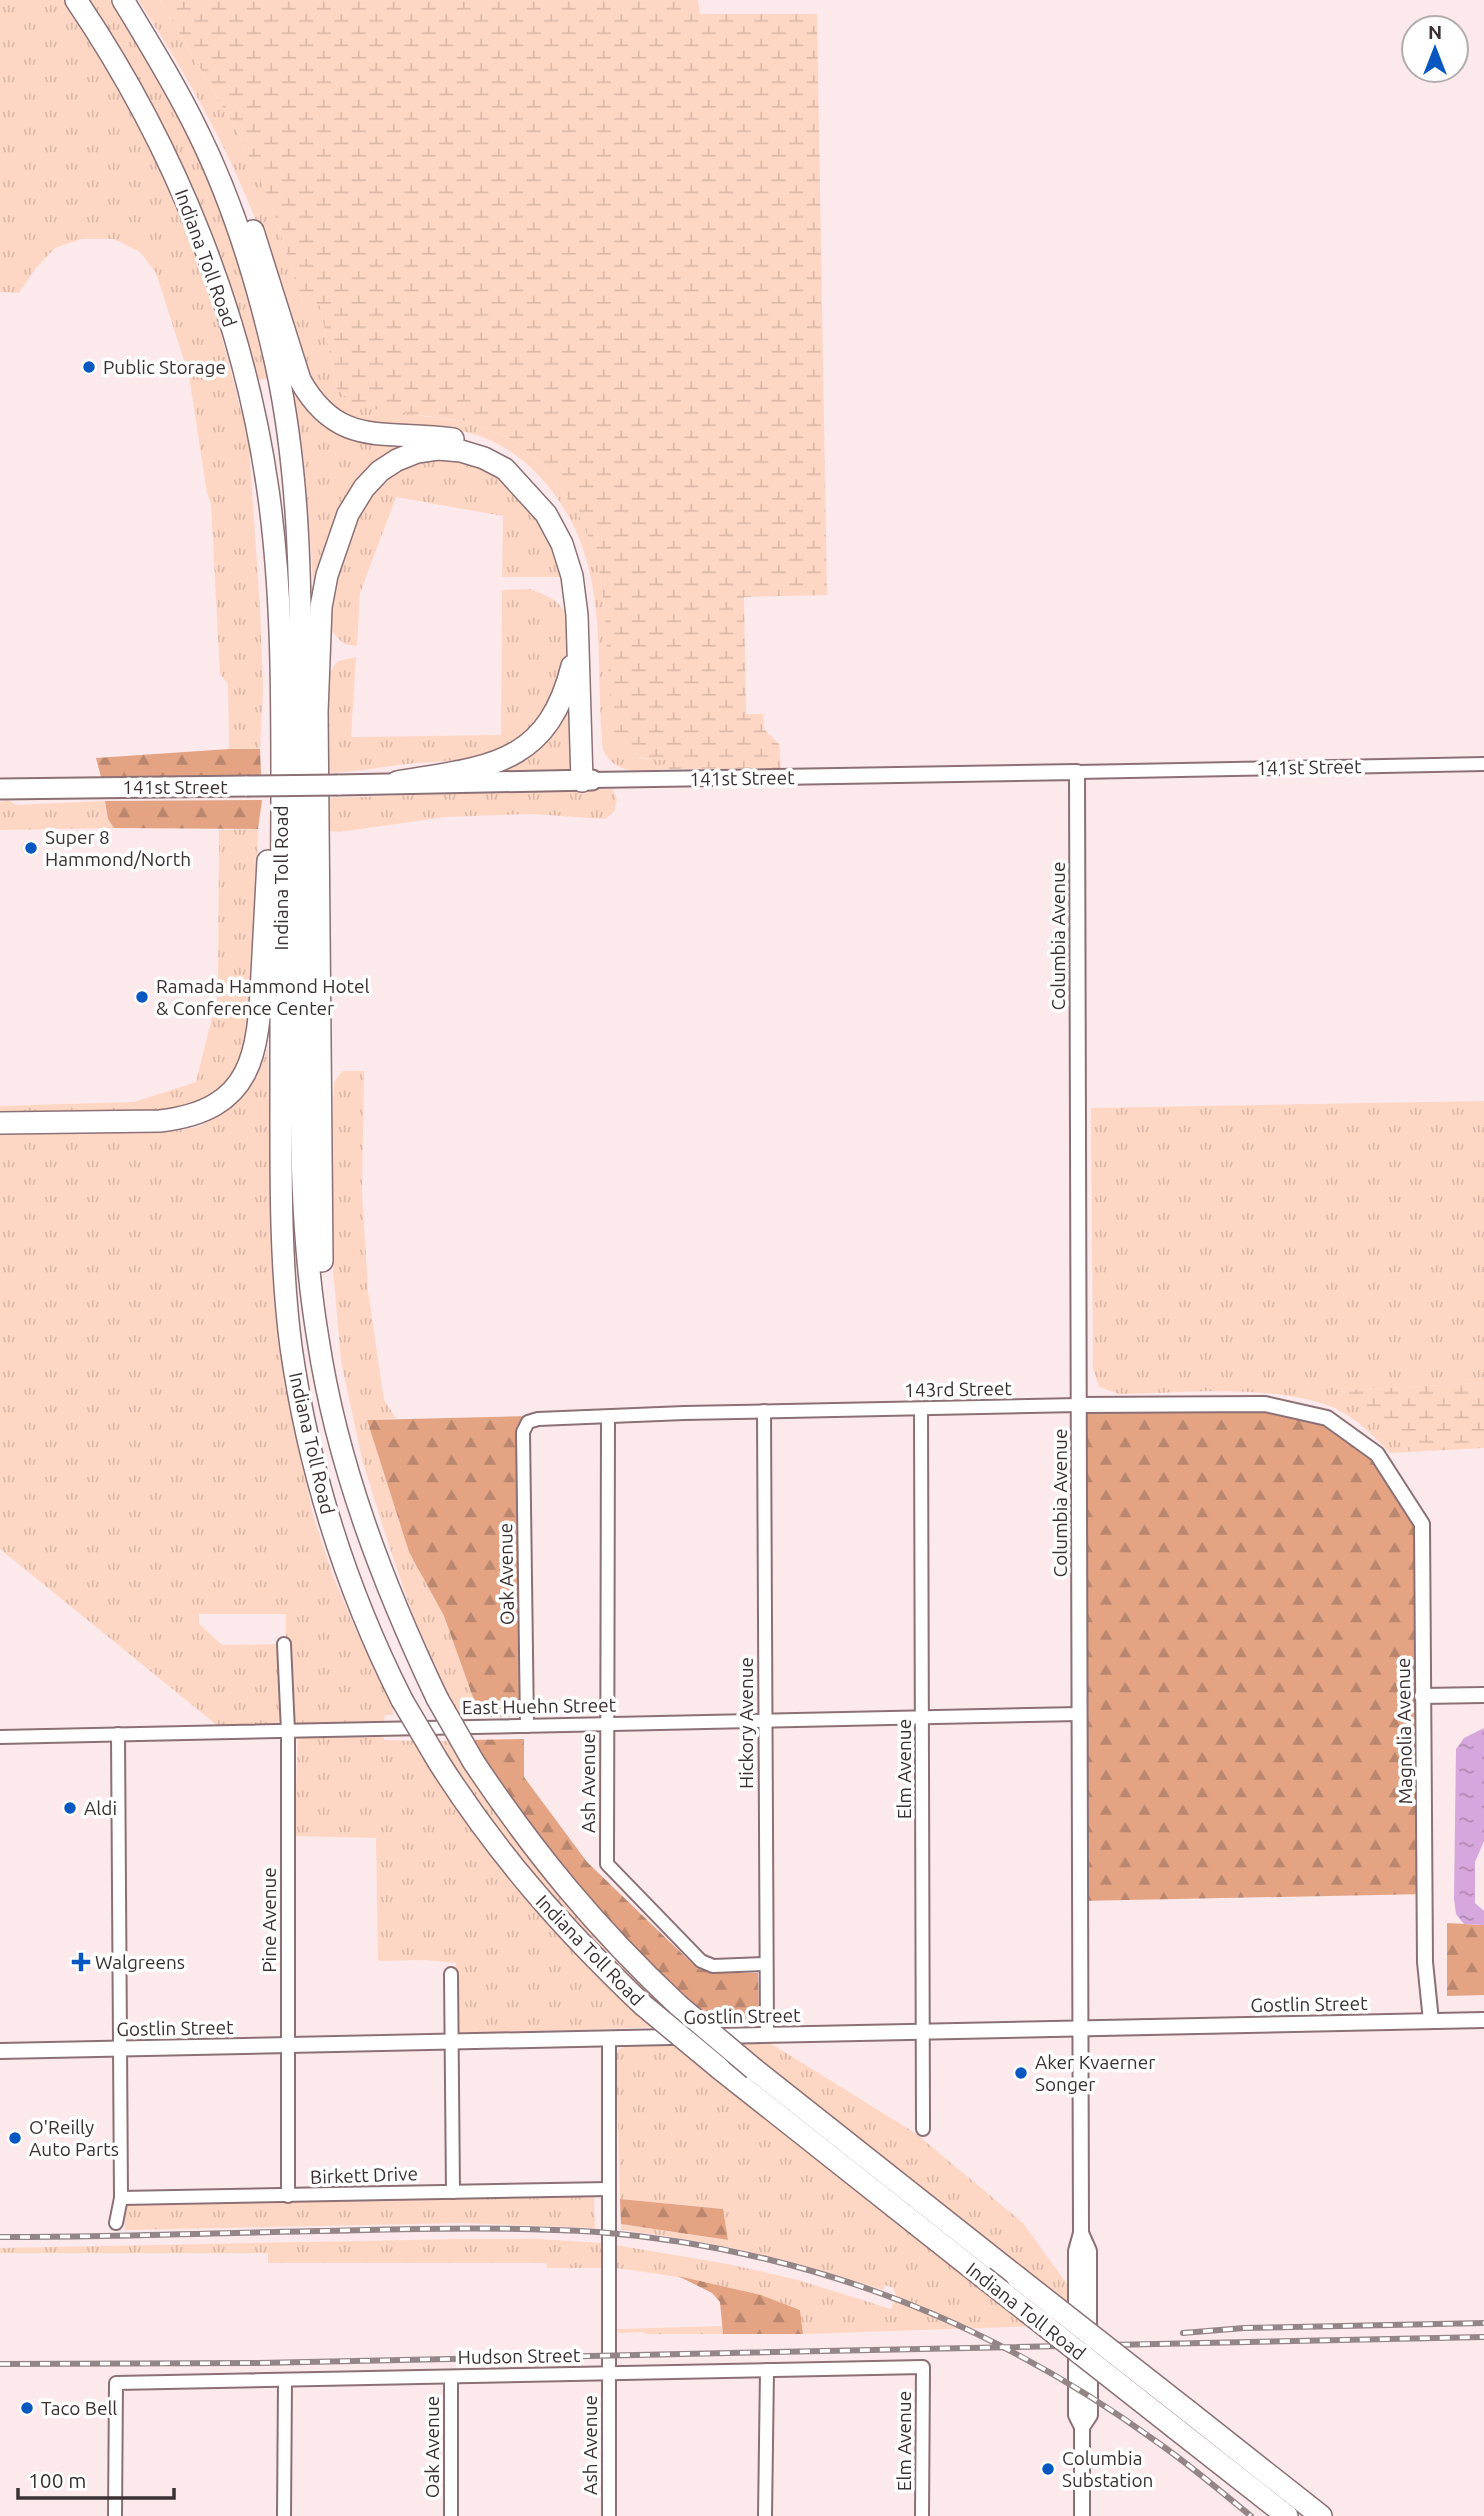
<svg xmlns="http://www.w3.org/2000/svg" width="1484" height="2516" font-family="Ubuntu,sans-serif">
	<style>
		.grass { fill: url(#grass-tufts) }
		.forest { fill: url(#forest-firs) }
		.wetland { fill: url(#wetland-marsh) }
		.water { fill: url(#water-ripples) }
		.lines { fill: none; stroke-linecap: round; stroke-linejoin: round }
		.minor-casing { stroke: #8b7075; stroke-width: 16 }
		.tertiary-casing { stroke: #8b7075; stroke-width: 18 }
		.primary-casing { stroke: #8b7075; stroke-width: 23 }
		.motorway-casing { stroke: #8b7075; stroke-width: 24 }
		.minor { stroke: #fff; stroke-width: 12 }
		.tertiary { stroke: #fff; stroke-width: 14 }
		.primary { stroke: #fff; stroke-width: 19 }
		.motorway { stroke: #fff; stroke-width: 21 }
		.rail-casing { stroke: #948587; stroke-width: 6 }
		.rail { stroke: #fff; stroke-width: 3.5; stroke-dasharray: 10; stroke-linecap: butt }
		.primary-bridge-casing { stroke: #8b7075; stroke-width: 23; stroke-linecap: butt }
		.motorway-bridge-casing { stroke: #8b7075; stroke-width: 24; stroke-linecap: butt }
		.primary-bridge { stroke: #fff; stroke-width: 19 }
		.motorway-bridge { stroke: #fff; stroke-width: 21 }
		.poi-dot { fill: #0958c2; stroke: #fff; stroke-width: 2.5 }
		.labels { text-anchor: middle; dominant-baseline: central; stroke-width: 7; stroke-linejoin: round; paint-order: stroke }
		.street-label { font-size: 19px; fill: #3b3032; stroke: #fff }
		.poi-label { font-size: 19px; fill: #3b3032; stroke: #fff; text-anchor: start }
	</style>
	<defs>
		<pattern id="grass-tufts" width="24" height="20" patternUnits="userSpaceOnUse" patternTransform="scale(1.75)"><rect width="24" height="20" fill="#fed7c4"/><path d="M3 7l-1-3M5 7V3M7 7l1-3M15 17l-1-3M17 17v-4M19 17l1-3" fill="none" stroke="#dbb9a9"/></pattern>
		<pattern id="forest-firs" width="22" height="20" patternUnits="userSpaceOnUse" patternTransform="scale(1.75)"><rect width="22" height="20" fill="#e4a484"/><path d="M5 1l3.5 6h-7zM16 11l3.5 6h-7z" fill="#ba866d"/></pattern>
		<pattern id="wetland-marsh" width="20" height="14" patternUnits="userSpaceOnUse" patternTransform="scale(1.75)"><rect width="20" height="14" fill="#fed7c4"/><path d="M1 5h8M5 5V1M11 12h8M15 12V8" fill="none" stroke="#dbb9a9"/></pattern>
		<pattern id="water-ripples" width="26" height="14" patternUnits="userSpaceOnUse" patternTransform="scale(1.75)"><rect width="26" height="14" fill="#d6a7dc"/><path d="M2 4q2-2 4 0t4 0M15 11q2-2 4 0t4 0" fill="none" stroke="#af88b3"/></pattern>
	</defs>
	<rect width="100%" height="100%" fill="#fce9ec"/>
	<g class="grass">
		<path d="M0 0H64L117 86 149 143 175 199 217 319 234 383 249 445 260 608 263 687 260 749H229L228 684 220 674 211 504 207 493 189 376 156 273 140 252 114 239H82L55 248 35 269 19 293 0 292Z"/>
		<path d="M90 0H110C155 68 195 142 225 218 245 269 256 324 269 378L255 381C244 338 233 294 218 252 186 163 139 81 90 0Z"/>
		<path d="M138 0H160L238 133 270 201 303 306H320L337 389 422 416 473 422 515 441 549 472 580 517 598 561 605 613 638 758 668 760 669 769C642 769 617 778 603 750 596 683 605 610 582 546 563 493 521 445 466 432 410 418 349 443 311 384 304 373 302 357 298 344 286 309 276 273 263 239 232 154 187 75 138 0Z"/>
		<path d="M291 378C320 436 336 435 397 444V452L320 581H313L304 461Z"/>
		<path d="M433 459 465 460 495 472 543 524 564 577H502L503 516 396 497 360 593 357 646 344 644 332 632 330 605 346 541 368 499 397 472Z"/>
		<path d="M530 589C563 601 572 611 568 647 566 670 557 688 546 707 540 716 535 726 529 734 506 763 441 760 407 764 378 767 351 773 322 773L327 676 338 661 356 657 351 737 501 735 502 590Z"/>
		<path d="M573 695 574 768 566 773 491 771 548 738 561 721Z"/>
		<path d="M613 789 617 800 614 812 605 819 532 814 445 817 339 832 329 831 325 824 322 798Z"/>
		<path d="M8 800 16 805 105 801 108 819 114 828 0 830V802Z"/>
		<path d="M258 829 254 969 249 1041 238 1067 224 1088 203 1102 178 1110 0 1116V1106L134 1102 196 1082 218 994 219 830Z"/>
		<path d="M268 1047 272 1266 285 1386 313 1515 333 1576 356 1630 392 1701 393 1715H385L384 1722 286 1728V1614H199V1624L222 1645 280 1644 283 1703 278 1725 218 1726 0 1549V1132H172L200 1126 222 1114 242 1096 256 1078Z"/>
		<path d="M343 1071H364L362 1192 368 1291 384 1400 396 1418 367 1420 409 1552 444 1616 480 1717 458 1718 417 1628 383 1527 362 1459 341 1361 328 1212 334 1082Z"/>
		<path d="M1484 1101V1383L1345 1390 1410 1452 1390 1453C1372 1434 1352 1414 1327 1405 1265 1384 1183 1393 1119 1394L1099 1387 1093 1368 1091 1108Z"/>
		<path d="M364 1734 383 1737 384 1740 416 1741C453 1803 491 1863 540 1916 576 1956 617 1992 657 2027L459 2034 456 1963 426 1960 378 1961 376 1838 294 1836 298 1739 311 1735Z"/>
		<path d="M435 1741H451L543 1874 601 1942 690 2027H683L599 1950 502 1840Z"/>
		<path d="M770 2043 915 2133 1023 2223 1070 2288 1068 2325 803 2334 800 2310C741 2287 679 2276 616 2268L615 2245 728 2264 798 2280 891 2309 896 2295 893 2288 885 2285 883 2290C797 2261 711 2240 621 2230V2224L727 2240 722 2209 620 2199 616 2056 618 2050 624 2047 679 2045 996 2277H1004L737 2044Z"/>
		<path d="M594 2196 595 2228 460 2223 125 2230 124 2212 129 2205Z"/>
		<path d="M462 2239H538L601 2243 602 2268H547L546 2263H268V2253H0V2248Z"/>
		<path d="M722 2326 723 2334H644L643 2332 619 2333 616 2329Z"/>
	</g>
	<g class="forest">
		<path d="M229 749H260L261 775 101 777 96 758Z"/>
		<path d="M262 800 258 829 114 828 108 819 105 801Z"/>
		<path d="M1265 1404 1327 1418 1377 1454 1422 1524 1426 1894 1080 1901 1079 1405Z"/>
		<path d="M530 1416 528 1422V1716L480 1717 444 1616 409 1552 367 1420Z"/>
		<path d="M524 1739V1777L587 1862 698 1969 721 1973H758L759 2020 754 2022H712C616 1942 541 1842 469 1740Z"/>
		<path d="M1447 1923 1484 1925V1995L1447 1996Z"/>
		<path d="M620 2199 723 2209 728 2240 621 2224Z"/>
		<path d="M678 2276 761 2295 800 2310 803 2334H723L720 2302 712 2293Z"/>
	</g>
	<g class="wetland">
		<path d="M160 0H698L700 14H817L827 595 744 597 746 714H763L764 729 779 744 781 768 669 769 667 760C641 758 626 759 612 733L605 613 598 561 580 517 549 472 515 441 473 422 357 407 337 389 320 306H303L270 201 238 133Z"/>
		<path d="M1484 1383V1448L1410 1452 1344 1390Z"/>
	</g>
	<path class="water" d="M1484 1728V1841L1475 1862V1903L1484 1911V1925L1464 1924 1456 1914 1454 1899 1456 1749 1464 1738Z"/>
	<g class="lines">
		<g class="minor-casing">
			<g id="minor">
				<path d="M1077 772 1484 764"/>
				<path d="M921 1409 923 2129"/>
				<path d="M764 1411 767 2034"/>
				<path d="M608 1417 607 1864 701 1961 713 1966 766 1964"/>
				<path d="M284 1644 288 1731V2196"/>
				<path d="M527 1726 523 1432 528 1422 538 1419 684 1413 1079 1405"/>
				<path d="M0 1737 1079 1714"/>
				<path d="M451 1974 453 2192"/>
				<path d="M121 2198 609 2189"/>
				<path d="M116 2223 121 2198 118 1734"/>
				<path d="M451 2377V2516"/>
				<path d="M115 2516 116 2383 923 2367 922 2516"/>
				<path d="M284 2516 285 2380"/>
				<path d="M609 2516V2038"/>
				<path d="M765 2516 767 2370"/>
			</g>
		</g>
		<g class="tertiary-casing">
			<g id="tertiary">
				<path d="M592 780 1077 772 1081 2233 1076 2251V2415L1082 2427V2516"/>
				<path d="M1079 1405 1265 1404 1327 1418 1377 1454 1422 1524 1425 1962 1431 2021"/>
				<path d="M1422 1696 1484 1695"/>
				<path d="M0 2051 1484 2020"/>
				<path d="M1081 2233 1089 2251V2337"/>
				<path d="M1082 2427 1090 2415V2357"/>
			</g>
		</g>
		<g class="primary-casing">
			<g id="primary">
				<path d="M338 785 592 780"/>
				<path d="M0 789 247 786"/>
			</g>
		</g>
		<g class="motorway-casing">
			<g id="motorway">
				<path d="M76 0C175 146 243 315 268 490 283 595 282 702 282 808 281 902 281 997 281 1091 281 1176 280 1263 291 1347 309 1473 345 1587 402 1700"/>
				<path d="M123 0C149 43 175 85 197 130 234 204 258 284 276 364 298 465 300 567 301 670 302 791 300 911 301 1032 301 1134 301 1238 318 1339 337 1465 383 1584 437 1698"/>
				<path d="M253 231 300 380C339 450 386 429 453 439"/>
				<path d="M397 782C486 767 547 767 572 666"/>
				<path d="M0 1123 160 1121C254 1110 258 1054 262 974 264 936 266 898 268 861"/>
				<path d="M322 1261 317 712 321 607 327 575 348 514 364 488 380 471 397 460 417 452 438 449 461 451 484 458 505 469 546 514 562 544 572 576 577 615 582 781"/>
				<path d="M438 1761C497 1854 563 1929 643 2005"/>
				<path d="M473 1761C535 1854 596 1928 678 2005"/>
				<path d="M719 2068 983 2277"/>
				<path d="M754 2069 1017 2277"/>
				<path d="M1188 2411 1321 2516"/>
				<path d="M1175 2428 1287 2516"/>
			</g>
		</g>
		<use href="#minor" class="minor"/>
		<use href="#tertiary" class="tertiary"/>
		<use href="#primary" class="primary"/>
		<use href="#motorway" class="motorway"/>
		<g class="rail-casing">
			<g id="rail">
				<path d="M0 2237C106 2237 213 2233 319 2231 412 2229 505 2226 598 2232 711 2241 828 2269 933 2314 1012 2348 1087 2391 1157 2442 1190 2465 1220 2491 1251 2516"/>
				<path d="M1183 2333 1244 2328 1484 2323"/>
				<path d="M0 2364 258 2363 1484 2337"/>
			</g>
		</g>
		<use href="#rail" class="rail"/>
		<g class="primary-bridge-casing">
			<path id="primary-bridge" d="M247 786 338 785"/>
		</g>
		<g class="motorway-bridge-casing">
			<g id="motorway-bridge">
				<path d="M437 1698 473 1761"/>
				<path d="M402 1700 438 1761"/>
				<path d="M643 2005 719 2068"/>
				<path d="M678 2005 754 2069"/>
				<path d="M983 2277 1175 2428"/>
				<path d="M1017 2277 1188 2411"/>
			</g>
		</g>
		<use href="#primary-bridge" class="primary-bridge"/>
		<use href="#motorway-bridge" class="motorway-bridge"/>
	</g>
	<g class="poi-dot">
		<circle cx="89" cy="367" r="7"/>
		<circle cx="31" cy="848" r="7"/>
		<circle cx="142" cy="997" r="7"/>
		<circle cx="70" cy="1808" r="7"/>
		<path d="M77.5 1951.5h7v7h7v7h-7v7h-7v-7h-7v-7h7z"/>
		<circle cx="1021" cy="2073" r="7"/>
		<circle cx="15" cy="2138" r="7"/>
		<circle cx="27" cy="2408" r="7"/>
		<circle cx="1048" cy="2469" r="7"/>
	</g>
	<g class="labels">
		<g class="street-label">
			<text transform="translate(206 258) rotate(70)">Indiana Toll Road</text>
			<text transform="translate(1309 767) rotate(-1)">141st Street</text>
			<text transform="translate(742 778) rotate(-1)">141st Street</text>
			<text x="175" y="787">141st Street</text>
			<text transform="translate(281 878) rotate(-90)">Indiana Toll Road</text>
			<text transform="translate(1058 936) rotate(-90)">Columbia Avenue</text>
			<text transform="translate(958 1389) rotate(-1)">143rd Street</text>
			<text transform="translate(312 1443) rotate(77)">Indiana Toll Road</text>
			<text transform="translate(1060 1503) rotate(-90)">Columbia Avenue</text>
			<text transform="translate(506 1574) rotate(-91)">Oak Avenue</text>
			<text transform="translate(539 1706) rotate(-1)">East Huehn Street</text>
			<text transform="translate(746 1723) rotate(-90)">Hickory Avenue</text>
			<text transform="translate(1404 1731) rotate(-91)">Magnolia Avenue</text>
			<text transform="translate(904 1769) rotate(-90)">Elm Avenue</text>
			<text transform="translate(588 1783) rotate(-90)">Ash Avenue</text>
			<text transform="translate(269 1920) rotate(-90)">Pine Avenue</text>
			<text transform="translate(590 1950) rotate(46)">Indiana Toll Road</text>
			<text transform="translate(1309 2004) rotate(-1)">Gostlin Street</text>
			<text transform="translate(742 2016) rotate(-1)">Gostlin Street</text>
			<text transform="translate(175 2028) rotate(-1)">Gostlin Street</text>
			<text transform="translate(364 2175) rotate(-2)">Birkett Drive</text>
			<text transform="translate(1026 2311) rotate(38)">Indiana Toll Road</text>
			<text transform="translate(519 2356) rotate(-1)">Hudson Street</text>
			<text transform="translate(904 2441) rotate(-90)">Elm Avenue</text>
			<text transform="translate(590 2445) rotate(-90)">Ash Avenue</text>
			<text transform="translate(432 2447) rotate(-90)">Oak Avenue</text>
		</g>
		<g class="poi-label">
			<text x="103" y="367">Public Storage</text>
			<text x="45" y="837">Super 8<tspan x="45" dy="22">Hammond/North</tspan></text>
			<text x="156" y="986">Ramada Hammond Hotel<tspan x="156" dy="22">&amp; Conference Center</tspan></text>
			<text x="84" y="1808">Aldi</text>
			<text x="95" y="1962">Walgreens</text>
			<text x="1035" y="2062">Aker Kvaerner<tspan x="1035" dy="22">Songer</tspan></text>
			<text x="29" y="2127">O'Reilly<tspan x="29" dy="22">Auto Parts</tspan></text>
			<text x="41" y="2408">Taco Bell</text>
			<text x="1062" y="2458">Columbia<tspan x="1062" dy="22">Substation</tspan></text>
		</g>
	</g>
	<g transform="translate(1435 49)"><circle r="33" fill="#ffffff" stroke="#b1acad" stroke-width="2"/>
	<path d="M0-5L12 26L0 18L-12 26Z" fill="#0958c2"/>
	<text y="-10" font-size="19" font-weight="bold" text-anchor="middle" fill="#3b3032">N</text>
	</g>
	<path d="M18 2488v10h156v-10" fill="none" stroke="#3b3032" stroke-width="3.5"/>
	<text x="28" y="2488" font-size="21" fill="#3b3032" stroke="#ffffff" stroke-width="5" paint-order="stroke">100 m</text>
</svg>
